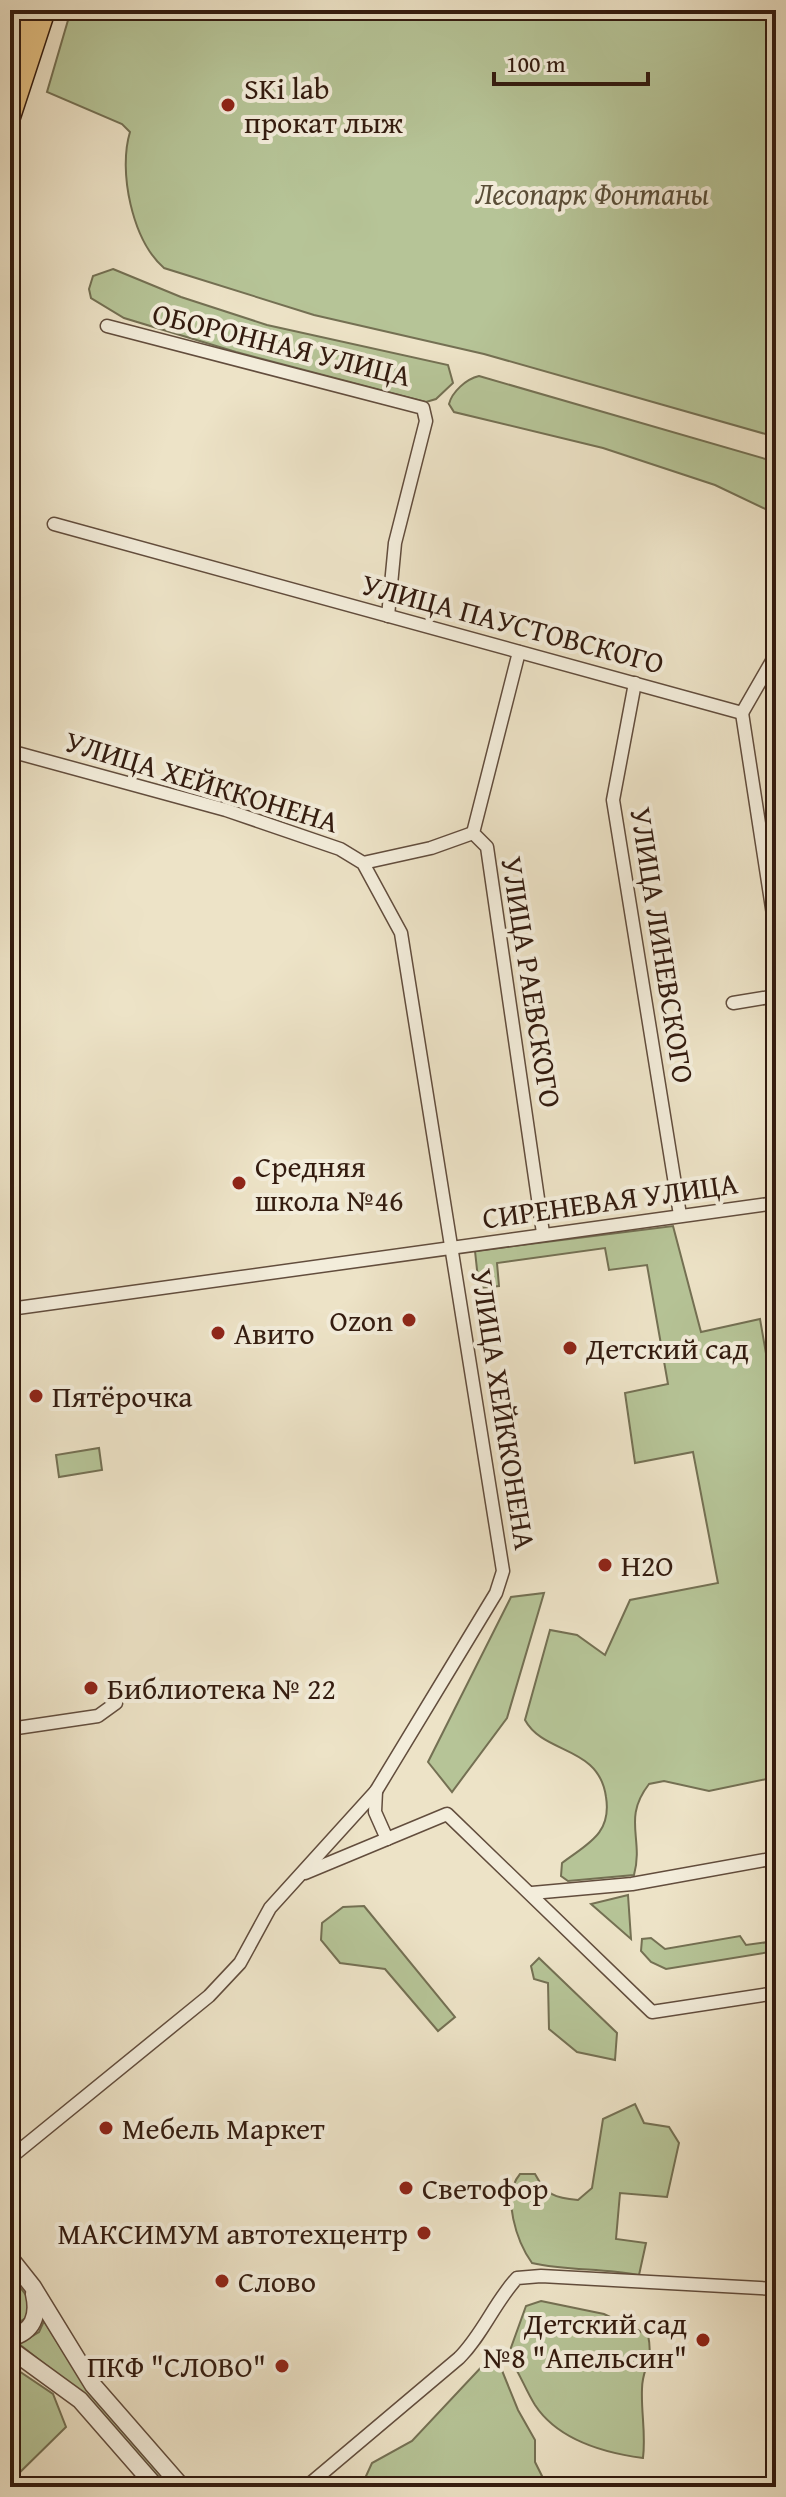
<svg xmlns="http://www.w3.org/2000/svg" width="786" height="2497" font-family="'Gentium Book Plus',serif">
	<style>
		.green { fill: #b6c497; stroke: #747053; stroke-width: 2 }
		.lines { fill: none; stroke-linecap: round; stroke-linejoin: round }
		.minor-casing { stroke: #624d3d; stroke-width: 15 }
		.tertiary-casing { stroke: #624d3d; stroke-width: 19 }
		.primary-casing { stroke: #331b0f; stroke-width: 23 }
		.minor { stroke: #f3eddb; stroke-width: 12 }
		.tertiary { stroke: #f3eddb; stroke-width: 16 }
		.primary { stroke: #e6c284; stroke-width: 20 }
		.poi-dot { fill: #8f2418; stroke: #f3eddb; stroke-width: 3 }
		.labels { text-anchor: middle; dominant-baseline: central; stroke-width: 8; stroke-linejoin: round; paint-order: stroke }
		.poi-label { font-size: 30px; fill: #331b0f; stroke: #f3eddb; text-anchor: start }
		.park-label { font-size: 30px; font-style: italic; fill: #5a4e38; stroke: #f3eddb }
		.street-label { font-size: 30px; fill: #331b0f; stroke: #f3eddb }
	</style>
	<rect width="100%" height="100%" fill="#ede3c7"/>
	<filter id="stains"><feTurbulence type="fractalNoise" baseFrequency=".0025" numOctaves="4"/><feColorMatrix values="0 0 0 0 .2 0 0 0 0 .09 0 0 0 0 .02 0 0 0 .5 -.17"/></filter>
	<radialGradient id="worn" r=".72"><stop offset=".6" stop-color="#630" stop-opacity="0"/><stop offset="1" stop-color="#630" stop-opacity=".3"/></radialGradient>
	<g class="green">
		<path d="M71 10H776V437L484 354 314 315 164 268C132 240 118 171 130 132L122 124 47 92Z"/>
		<path d="M113 269 181 297 267 325 448 365 453 383 436 399 426 402 236 352 124 318 91 298 89 289 93 276Z"/>
		<path d="M479 376 776 462V514L715 485 603 448 454 412 449 404C452 392 466 379 479 376Z"/>
		<path d="M673 1226 701 1332 760 1319 776 1411V1777L709 1791 664 1781 649 1784C622 1819 644 1838 634 1875L568 1881 561 1876 562 1863C587 1844 612 1834 606 1797 599 1745 544 1755 525 1720L550 1630 577 1635 605 1655 630 1600 718 1583 693 1452 635 1463 625 1393 668 1384 647 1265 609 1270 605 1248 497 1263 499 1286 479 1288 475 1251Z"/>
		<path d="M99 1448 102 1470 59 1477 56 1455Z"/>
		<path d="M544 1593 507 1718 452 1792 428 1762 511 1597Z"/>
		<path d="M628 1895 631 1939 591 1904Z"/>
		<path d="M364 1906 455 2017 438 2031 385 1969 340 1963 321 1940 322 1923 343 1907Z"/>
		<path d="M740 1936 746 1945 776 1941V1951L666 1969 651 1962 641 1951 642 1939 651 1938 665 1949Z"/>
		<path d="M539 1958 617 2033 615 2060 577 2052 549 2029 548 1983 534 1979 531 1966Z"/>
		<path d="M635 2104 644 2123 669 2127 679 2143 667 2197 620 2193 616 2239 646 2243 639 2275C603 2268 567 2271 532 2263 517 2242 501 2196 520 2174H535C546 2195 555 2198 578 2200L592 2188 603 2119Z"/>
		<path d="M10 2274 29 2299 26 2318 10 2327Z"/>
		<path d="M541 2301 604 2314 648 2335C654 2363 642 2367 642 2389 641 2413 646 2433 643 2458 605 2453 558 2440 535 2405 525 2389 519 2371 508 2356L526 2306Z"/>
		<path d="M44 2321 88 2391 172 2487H164L84 2395 19 2344 39 2332Z"/>
		<path d="M487 2361 501 2368 518 2410 535 2440V2462L547 2486 552 2487H361L372 2463 412 2441Z"/>
		<path d="M10 2365 53 2394 66 2427 10 2482Z"/>
	</g>
	<g class="lines">
		<g class="minor-casing">
			<g id="minor">
				<path d="M107 326 423 408 426 421 395 543 388 616"/>
				<path d="M54 524 742 713"/>
				<path d="M519 652 473 833 487 847 543 1233"/>
				<path d="M635 683 613 800 680 1215"/>
				<path d="M742 713 776 934"/>
				<path d="M742 713 776 654"/>
				<path d="M10 751 226 810 340 849 363 863 401 933 503 1571 496 1593 376 1791 270 1908 240 1963 209 1996 10 2158"/>
				<path d="M363 863 431 848 473 833"/>
				<path d="M733 1003 776 996"/>
				<path d="M10 1309 776 1203"/>
				<path d="M10 1729 98 1716 116 1703"/>
				<path d="M376 1791 375 1812 387 1839"/>
				<path d="M305 1873 447 1814 652 2012 776 1993"/>
				<path d="M532 1893 632 1884 776 1858"/>
				<path d="M306 2487 459 2358C483 2334 494 2303 517 2278L541 2276 776 2289"/>
			</g>
		</g>
		<g class="tertiary-casing">
			<g id="tertiary">
				<path d="M10 2258 33 2287 93 2385 182 2487"/>
				<path d="M10 2338C33 2332 39 2316 34 2294"/>
				<path d="M10 2349 80 2400 156 2487"/>
			</g>
		</g>
		<g class="primary-casing">
			<g id="primary">
				<path d="M10 63 28 10"/>
				<path d="M10 117 45 10"/>
			</g>
		</g>
		<use href="#minor" class="minor"/>
		<use href="#tertiary" class="tertiary"/>
		<use href="#primary" class="primary"/>
	</g>
	<g class="poi-dot">
		<circle cx="228" cy="105" r="8"/>
		<circle cx="239" cy="1183" r="8"/>
		<circle cx="409" cy="1320" r="8"/>
		<circle cx="218" cy="1333" r="8"/>
		<circle cx="570" cy="1348" r="8"/>
		<circle cx="36" cy="1396" r="8"/>
		<circle cx="605" cy="1565" r="8"/>
		<circle cx="91" cy="1688" r="8"/>
		<circle cx="106" cy="2128" r="8"/>
		<circle cx="406" cy="2188" r="8"/>
		<circle cx="424" cy="2233" r="8"/>
		<circle cx="222" cy="2281" r="8"/>
		<circle cx="703" cy="2340" r="8"/>
		<circle cx="282" cy="2366" r="8"/>
	</g>
	<g class="labels">
		<g class="poi-label">
			<text x="244" y="88">SKi lab<tspan x="244" dy="34">прокат лыж</tspan></text>
			<text x="255" y="1166">Средняя<tspan x="255" dy="34">школа №46</tspan></text>
			<text x="393" y="1320" text-anchor="end">Ozon</text>
			<text x="234" y="1333">Авито</text>
			<text x="586" y="1348">Детский сад</text>
			<text x="52" y="1396">Пятёрочка</text>
			<text x="621" y="1565">H2O</text>
			<text x="107" y="1688">Библиотека № 22</text>
			<text x="122" y="2128">Мебель Маркет</text>
			<text x="422" y="2188">Светофор</text>
			<text x="408" y="2233" text-anchor="end">МАКСИМУМ автотехцентр</text>
			<text x="238" y="2281">Слово</text>
			<text x="687" y="2323" text-anchor="end">Детский сад<tspan x="687" dy="34">№8 "Апельсин"</tspan></text>
			<text x="266" y="2366" text-anchor="end">ПКФ "СЛОВО"</text>
		</g>
		<g class="park-label">
			<text x="592" y="193">Лесопарк Фонтаны</text>
		</g>
		<g class="street-label">
			<text transform="translate(282 344) rotate(14)">ОБОРОННАЯ УЛИЦА</text>
			<text transform="translate(513 623) rotate(15)">УЛИЦА ПАУСТОВСКОГО</text>
			<text transform="translate(202 781) rotate(17)">УЛИЦА ХЕЙККОНЕНА</text>
			<text transform="translate(663 945) rotate(81)">УЛИЦА ЛИНЕВСКОГО</text>
			<text transform="translate(532 982) rotate(81)">УЛИЦА РАЕВСКОГО</text>
			<text transform="translate(610 1200) rotate(-8)">СИРЕНЕВАЯ УЛИЦА</text>
			<text transform="translate(504 1409) rotate(81)">УЛИЦА ХЕЙККОНЕНА</text>
		</g>
	</g>
	<rect width="786" height="2497" fill="none" stroke="#ede3c7" stroke-width="40"/>
	<rect x="12" y="12" width="762" height="2473" fill="none" stroke="#331b0f" stroke-width="4"/>
	<rect x="20" y="20" width="746" height="2457" fill="none" stroke="#331b0f" stroke-width="2"/>
	<path d="M494 72v12h154v-12" fill="none" stroke="#331b0f" stroke-width="4"/>
	<text x="506" y="72" font-size="24" fill="#331b0f" stroke="#f3eddb" stroke-width="6" paint-order="stroke">100 m</text>
	<rect width="100%" height="100%" filter="url(#stains)"/>
	<rect width="100%" height="100%" fill="url(#worn)"/>
</svg>
